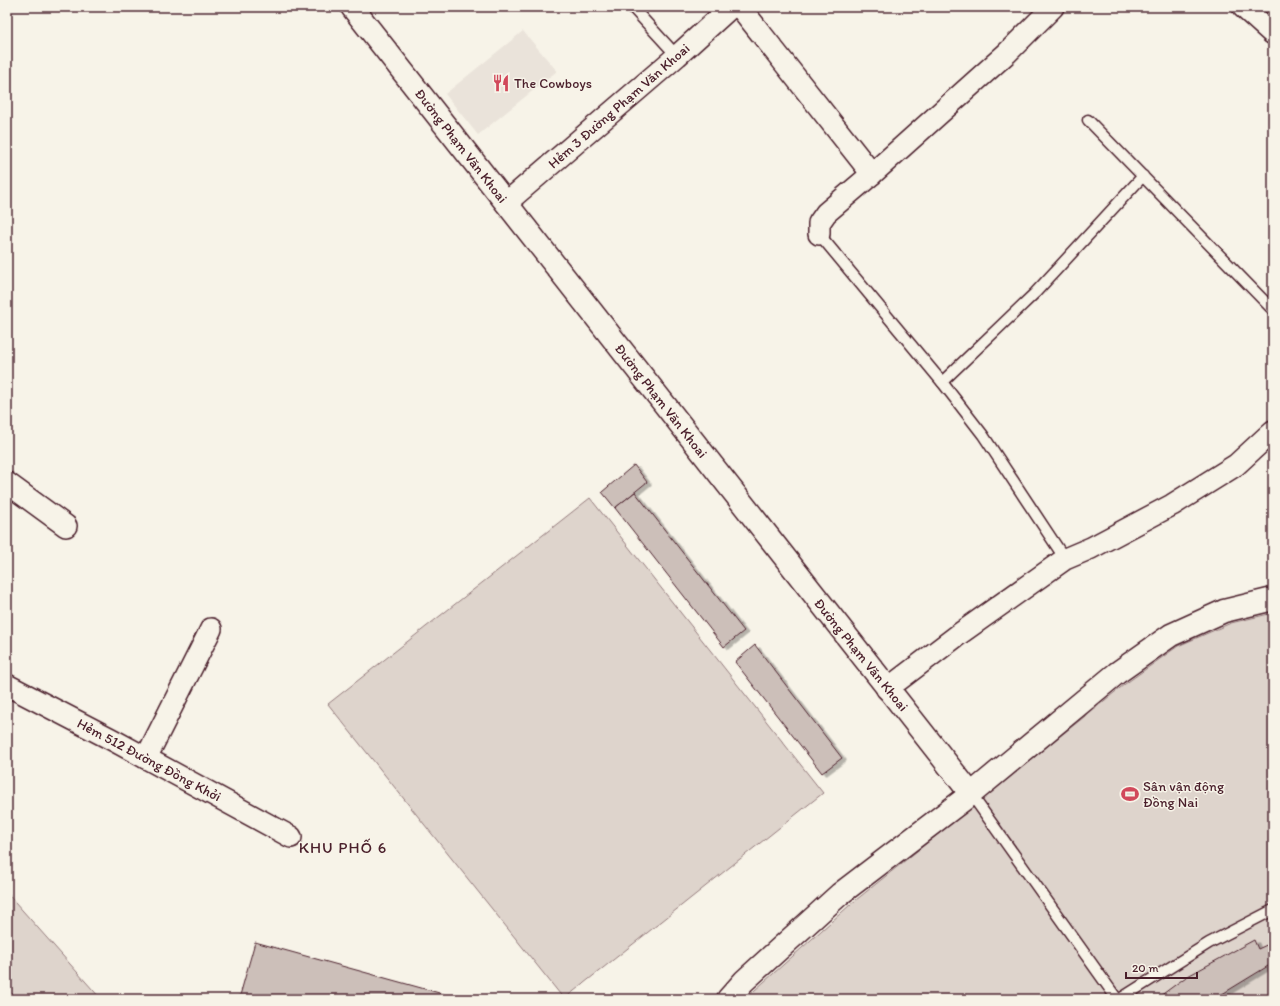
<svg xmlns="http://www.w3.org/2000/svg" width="1280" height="1006" font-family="Itim,sans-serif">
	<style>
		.built { fill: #eae3da }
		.green { fill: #ded4cc; stroke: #947a7c }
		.building { fill: #ccbfb9; stroke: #4a1f2b; filter: url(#shadow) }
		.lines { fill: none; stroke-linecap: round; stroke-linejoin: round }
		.lane-casing { stroke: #4a1f2b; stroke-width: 13 }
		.street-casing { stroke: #4a1f2b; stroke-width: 24 }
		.secondary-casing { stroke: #4a1f2b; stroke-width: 25 }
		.lane { stroke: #f7f3e8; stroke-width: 10 }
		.street { stroke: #f7f3e8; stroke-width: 21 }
		.secondary { stroke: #f7f3e8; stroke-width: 22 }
		.labels { text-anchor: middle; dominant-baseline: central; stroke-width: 3; stroke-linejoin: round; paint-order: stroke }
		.poi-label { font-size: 14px; fill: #4a1f2b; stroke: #f7f3e8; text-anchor: start }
		.street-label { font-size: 14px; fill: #4a1f2b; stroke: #f7f3e8 }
		.quarter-label { font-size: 16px; letter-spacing: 1px; fill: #4a1f2b; stroke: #f7f3e8 }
	</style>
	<defs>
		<filter id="shadow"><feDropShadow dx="4.5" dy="2.5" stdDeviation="0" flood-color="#0004"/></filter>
	</defs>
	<rect width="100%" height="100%" fill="#f7f3e8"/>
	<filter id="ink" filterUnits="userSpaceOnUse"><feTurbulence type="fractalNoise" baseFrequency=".025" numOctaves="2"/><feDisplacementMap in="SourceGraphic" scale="8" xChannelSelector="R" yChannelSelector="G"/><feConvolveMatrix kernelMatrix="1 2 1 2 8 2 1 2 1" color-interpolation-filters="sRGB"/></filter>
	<g filter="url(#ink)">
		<path class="built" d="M523 31 557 71 478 135 445 94Z"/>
		<g class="green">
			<path d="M590 498 823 793 564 999 328 704Z"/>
			<path d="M1273 613V999H745L851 904 1125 684 1178 646 1231 623Z"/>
			<path d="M7 893 101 999H7Z"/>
		</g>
		<g class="building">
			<path d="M634 465 647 482 615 508 602 492Z"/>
			<path d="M635 492 744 631 724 647 615 508Z"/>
			<path d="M755 645 842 758 822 773 735 662Z"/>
			<path d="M1254 940 1258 949 1273 942V963L1214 999H1156L1186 977Z"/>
			<path d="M255 942 461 999H239Z"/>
		</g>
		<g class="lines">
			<g class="lane-casing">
				<g id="lane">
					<path d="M632 7 677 56"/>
					<path d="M1088 120 1273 310"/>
					<path d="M819 234 942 382 983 435 1065 559"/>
					<path d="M942 382 1035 293 1143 176"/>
					<path d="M971 794 1117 999"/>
					<path d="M1120 999 1209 943 1273 910"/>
				</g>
			</g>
			<g class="street-casing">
				<g id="street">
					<path d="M740 7 872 174"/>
					<path d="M1243 7 1273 34"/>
					<path d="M506 203 677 56 731 7"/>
					<path d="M819 234V223L826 213 872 174 1007 53 1053 7"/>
					<path d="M7 483 66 526"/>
					<path d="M7 685 111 739 291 837"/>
					<path d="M887 689 958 635 1065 559 1091 548 1172 505 1236 465 1273 431"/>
					<path d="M146 758 211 629"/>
				</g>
			</g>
			<g class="secondary-casing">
				<g id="secondary">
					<path d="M352 7 971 794"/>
					<path d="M728 999 744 981 840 894 971 794 1117 673 1171 635 1224 611 1273 599"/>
				</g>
			</g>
			<use href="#lane" class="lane"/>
			<use href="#street" class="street"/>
			<use href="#secondary" class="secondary"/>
		</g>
	</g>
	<defs>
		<g id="restaurant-bare" transform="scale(1.38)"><path d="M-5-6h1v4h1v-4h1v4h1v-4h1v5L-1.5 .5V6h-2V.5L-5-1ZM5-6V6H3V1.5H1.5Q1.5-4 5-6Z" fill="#d1495b" stroke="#f7f3e8" stroke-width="2.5" paint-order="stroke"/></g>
		<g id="stadium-bare" transform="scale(1.38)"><path d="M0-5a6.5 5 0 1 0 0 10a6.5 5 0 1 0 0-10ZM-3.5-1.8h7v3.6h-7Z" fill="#d1495b" stroke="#f7f3e8" stroke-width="2.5" paint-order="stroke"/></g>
	</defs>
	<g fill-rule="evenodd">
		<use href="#restaurant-bare" x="501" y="83"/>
		<use href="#stadium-bare" x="1130" y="794"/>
	</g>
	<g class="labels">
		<g class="poi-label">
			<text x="514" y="83">The Cowboys</text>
			<text x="1143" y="786">Sân vận động<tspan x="1143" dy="16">Đồng Nai</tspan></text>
		</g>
		<g class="street-label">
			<text transform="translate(619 106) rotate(-41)">Hẻm 3 Đường Phạm Văn Khoai</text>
			<text transform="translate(461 146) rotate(52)">Đường Phạm Văn Khoai</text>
			<text transform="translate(661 401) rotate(52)">Đường Phạm Văn Khoai</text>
			<text transform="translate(861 655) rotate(51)">Đường Phạm Văn Khoai</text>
			<text transform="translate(149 760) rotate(28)">Hẻm 512 Đường Đồng Khởi</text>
		</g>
		<g class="quarter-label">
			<text x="343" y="847">KHU PHỐ 6</text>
		</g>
	</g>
	<rect width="1280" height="1006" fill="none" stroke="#f7f3e8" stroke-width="24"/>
	<rect x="12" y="12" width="1256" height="982" fill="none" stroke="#4a1f2b" stroke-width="1.5" filter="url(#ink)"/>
	<path d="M1126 972v6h71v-6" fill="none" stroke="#4a1f2b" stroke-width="2"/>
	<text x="1132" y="972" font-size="12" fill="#4a1f2b" stroke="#f7f3e8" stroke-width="3" paint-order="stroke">20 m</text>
</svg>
